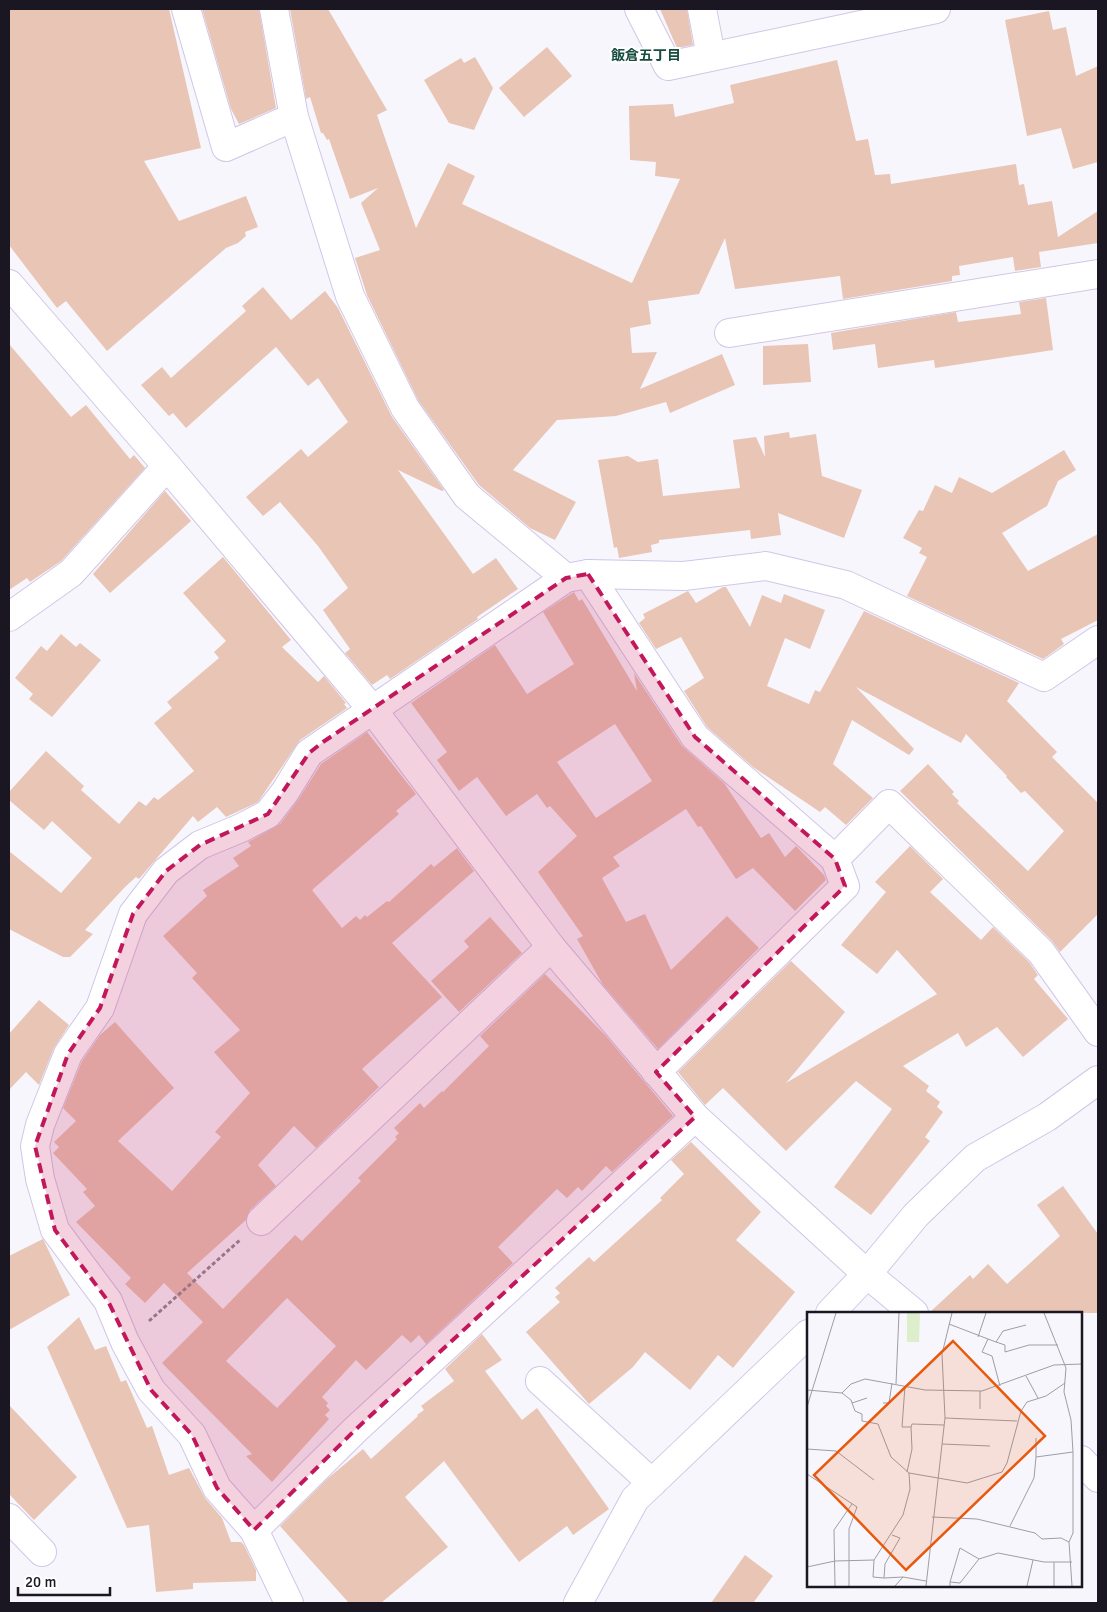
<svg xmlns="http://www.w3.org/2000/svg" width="1107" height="1612" font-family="Signika,'Noto Sans JP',sans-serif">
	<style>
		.building { fill: #e9c5b5; fill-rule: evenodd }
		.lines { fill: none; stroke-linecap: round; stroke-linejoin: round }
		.minor-casing { stroke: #d1c6e7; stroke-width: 30 }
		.path { stroke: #8f8c95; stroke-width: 3; stroke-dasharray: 4 2.5; stroke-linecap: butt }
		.minor { stroke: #fff; stroke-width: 28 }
		.marked { fill: #c2185b; fill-opacity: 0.2; stroke: #c2185b; stroke-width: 4; stroke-dasharray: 10 6; stroke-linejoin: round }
		.labels { text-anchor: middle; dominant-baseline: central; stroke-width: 4; stroke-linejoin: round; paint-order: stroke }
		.neighbourhood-label { font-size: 14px; font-weight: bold; fill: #174c3e; stroke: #fff }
		.inset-road { fill: none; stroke: #9f9ca5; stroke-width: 1 }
		.view { fill: #e8590c; fill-opacity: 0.15; stroke: #e8590c; stroke-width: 2.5 }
		.inset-edge { fill: none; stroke: #1a1622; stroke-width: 2.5 }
	</style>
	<rect width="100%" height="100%" fill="#f8f6fd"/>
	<g class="building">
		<path d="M9 9H169L201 148 144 161 179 221 246 196 258 227 245 232 246 236 238 243 226 248 107 351 66 301 57 308 9 245Z"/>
		<path d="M202 9H259L276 108 239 124 231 109Z"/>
		<path d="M290 9H328L387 110 377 115 416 228 448 163 475 176 462 204 632 283 680 179 655 176 656 162 630 160 629 106 673 104 675 117 734 103 730 85 837 60 856 141 868 139 875 175 890 174 891 184 1016 164 1019 185 1024 184 1028 205 1052 201 1058 237 1098 211V243L1039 252 1041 267 1015 271 1013 257 959 266 960 275 952 276V281L843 299 840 276 735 289 725 238 699 294 648 301 651 324 630 328 632 353 657 352 640 389 722 354 735 385 670 413 666 402 616 416 557 420 513 470 576 502 555 540 530 528 479 485 418 400 367 295 355 258 380 250 361 203 378 188 350 199 329 139 327 140 323 133H321L310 97 306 99Z"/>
		<path d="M660 9H687L693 45 677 48Z"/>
		<path d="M1049 11 1053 30 1066 27 1076 76 1098 66V162L1073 169 1061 128 1027 136 1005 20Z"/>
		<path d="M547 47 572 76 524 117 499 88Z"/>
		<path d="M475 57 493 88 474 130 449 123 424 80 461 58 464 63Z"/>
		<path d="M263 287 291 320 325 291 338 308 392 417 444 490 442 491 398 470 473 574 496 558 518 589 477 617 478 619 390 679 387 675 372 685 345 653 350 649 323 610 348 588 318 546 280 502 263 516 246 497 301 449 308 457 348 422 318 378 308 386 276 347 186 428 173 413 169 416 141 385 162 367 171 378 246 311 242 306Z"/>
		<path d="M1046 298 1053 350 935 368 934 360 878 368 875 344 833 350 831 333 956 312 958 322 1021 314 1019 302Z"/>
		<path d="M9 344 71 417 86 405 130 459 134 455 145 468 61 561 30 582 27 578 9 590Z"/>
		<path d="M808 344 811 382 763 385V346Z"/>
		<path d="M789 432 790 438 816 434 822 476 862 490 844 538 778 513 781 535 751 539 750 530 659 540V543L651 545 652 552 619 558 617 547 614 548 598 460 628 456 638 462 658 459 663 496 740 488 733 440 756 437 765 457 764 436Z"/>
		<path d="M1064 450 1076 470 1058 481 1047 506 1002 533 1028 571 1098 534V620L1061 639 1064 644 1043 659 907 596 927 557 919 553 922 548 903 538 919 510 923 511 935 485 952 493 959 477 992 493Z"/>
		<path d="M165 491 191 521 110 593 93 574Z"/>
		<path d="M223 557 291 640 282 647 318 682 324 676 346 703 344 704 347 708 300 740 258 802 226 817 217 807 198 822 193 816 139 879 136 877 125 887 85 930 93 934 70 957H63L9 929V851L61 893 92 858 52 821 44 830 9 800V792L46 751 84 786 81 790 119 824 139 801 146 806 154 797 158 800 194 771 154 723 172 708 167 702 219 658 214 652 226 641 183 593Z"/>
		<path d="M723 587H726L750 627 762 595 781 603 784 594 825 610 810 649 785 638 767 686 809 704 815 690 820 692 864 611 1019 683 1007 701 1057 752 1052 757 1098 803V914L1060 952 1052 941 900 791 928 764 954 792 952 794 959 801 957 803 1028 871 1064 831 1025 791 1021 793 1006 777 1007 776 966 734 961 743 856 687 914 749 909 755 852 720 833 764 873 798 846 825 825 807 820 812 753 767 707 727 684 691 704 678 681 637 656 649 639 623 645 618 643 614 688 591 696 603Z"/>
		<path d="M574 592 579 601 582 599 637 691 634 673 682 746 724 783 761 838 769 833 785 857 796 846 824 875 826 880 795 911 753 868 736 879 701 826 698 827 686 809 613 857 620 866 602 878 626 922 645 914 671 970 727 916 759 948 658 1049 603 985 577 939 583 936 538 872 577 836 550 806 547 808 537 794 506 816 477 777 459 791 437 760 447 752 411 703 495 645 527 694 574 664 543 612ZM615 724 652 781 596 818 557 762Z"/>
		<path d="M61 634 76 647 80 643 101 660 52 717 29 699 33 694 15 678 41 646 47 651Z"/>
		<path d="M367 732 416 794 396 811 399 814 312 890 342 928 356 916 360 920 365 915 367 917 387 901 389 902 431 864 434 867 457 848 474 871 392 943 442 997 362 1069 379 1087 316 1148 294 1126 258 1165 276 1186 250 1210 246 1220 187 1273 223 1309 295 1235 302 1241 361 1181 358 1178 397 1139 395 1137 399 1133 394 1128 420 1103 424 1108 442 1091 443 1092 489 1046 480 1036 545 974 606 1036 673 1116 612 1172 606 1166 582 1191 578 1187 567 1198 557 1189 498 1247 513 1263 426 1344 419 1335 411 1343 402 1335 366 1370 356 1360 322 1397 328 1403 326 1406 330 1410 325 1415 329 1419 272 1482 246 1456 252 1454 162 1363 203 1322 164 1283 145 1303 125 1284 131 1278 76 1222 95 1206 83 1192 87 1189 53 1153 59 1147 54 1142 76 1121 63 1108 82 1061 100 1035 115 1022 174 1088 118 1141 172 1191 221 1137 215 1132 250 1093 214 1052 240 1030 192 978 197 973 163 936 207 896 203 890 239 866 233 858 251 846 248 842 280 824 298 800 321 764ZM287 1298 336 1346 277 1408 226 1361Z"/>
		<path d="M910 846 943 879 930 892 981 940 993 927 1029 962 1038 975 1034 979 1068 1019 1023 1057 997 1027 966 1047 958 1033 903 1066 929 1086 926 1091 940 1102 937 1107 943 1112 925 1137 930 1141 871 1215 834 1187 892 1109 856 1081 786 1151 723 1088 705 1105 678 1072 791 961 845 1012 786 1083 937 994 897 950 877 974 841 945 886 892 875 882Z"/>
		<path d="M490 917 522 953 459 1012 431 981 469 947 464 941Z"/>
		<path d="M39 1000 69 1025 54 1048 39 1085 26 1072 9 1090V1034Z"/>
		<path d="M691 1142 761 1212 736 1240 795 1292 733 1368 718 1355 690 1390 645 1352 633 1367 589 1404 526 1332 560 1302 555 1297 560 1293 555 1288 589 1257 594 1262 662 1200 660 1198 684 1174 671 1160Z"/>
		<path d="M1063 1186 1098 1234V1313H929L970 1275 973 1279 988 1264 1007 1284 1060 1236 1037 1205Z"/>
		<path d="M43 1239 70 1295 9 1330V1256Z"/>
		<path d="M79 1317 95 1350 106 1346 121 1382 126 1380 147 1428 152 1426 169 1475 189 1468 205 1498 222 1518 231 1542H241L244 1545 256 1570V1581L193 1583V1589L156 1592 149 1525 127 1528 47 1347Z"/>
		<path d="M482 1334 502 1360 485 1371 522 1420 537 1408 609 1509 573 1535 567 1526 519 1562 444 1461 405 1497 448 1547 381 1603H349L280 1526 327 1479 363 1449 371 1459 418 1416 417 1415 424 1410 421 1406 454 1381 445 1369Z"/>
		<path d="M9 1405 77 1477 34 1520 9 1494Z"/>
		<path d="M745 1555 773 1576 753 1603H711Z"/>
	</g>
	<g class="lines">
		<g class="minor-casing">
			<g id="minor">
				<path d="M186 9 226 147 294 117"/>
				<path d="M274 9 294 117 350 296 405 408 467 496 566 578"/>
				<path d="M639 9 668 66 936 9"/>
				<path d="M702 9 711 56"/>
				<path d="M9 284 167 466 372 709 551 947 695 1117 867 1274 914 1313"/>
				<path d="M729 333 1098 274"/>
				<path d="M588 574 695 737 835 859 889 804 1041 952 1098 1032"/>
				<path d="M9 617 71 573 167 466"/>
				<path d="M656 1072 845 886 835 859"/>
				<path d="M261 1221 551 947"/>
				<path d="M830 1313 867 1274 916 1215 975 1158 1047 1117 1098 1080"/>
				<path d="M540 1381 652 1483"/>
				<path d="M1081 1460 1098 1478"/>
				<path d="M9 1518 42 1552"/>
				<path d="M254 1530 355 1430 695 1117"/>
				<path d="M289 1603 254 1530 217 1488 192 1435 151 1390 125 1342 108 1301 55 1230 40 1179 35 1146 40 1125 68 1054 100 1008 133 914 166 871 200 845 241 828 268 814 285 792 309 753 566 578 588 574 684 576 766 566 846 585 1044 677 1098 640"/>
				<path d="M578 1603 635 1499 808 1334"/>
			</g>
		</g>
		<path class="path" d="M149 1321 240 1240"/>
		<use href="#minor" class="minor"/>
	</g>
	<path class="marked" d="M588 574 695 737 835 859 845 886 656 1072 695 1117 355 1430 254 1530 217 1488 192 1435 151 1390 108 1301 55 1230 35 1146 68 1054 100 1008 133 914 166 871 200 845 268 814 309 753 323 742 566 578Z"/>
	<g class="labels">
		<g class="neighbourhood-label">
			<text x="646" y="55">飯倉五丁目</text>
		</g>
	</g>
	<g transform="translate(807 1312)">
		<rect width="275" height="275" fill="#f8f6fd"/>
		<path d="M100 1H113L112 30H100Z" fill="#dceeca"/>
		<path class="inset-road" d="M237 1 259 56 257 80 264 108 266 140V221L262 230 265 274M142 12 181 27 175 40 185 44 193 74M171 25 179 1M181 27 189 30 196 19 219 13M189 30 198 33V40L222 33H251M219 64 231 86M89 72 92 1M98 74 95 115H104L105 137 100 160M0 78 35 81 44 72 58 67 118 78 175 79 247 53 275 52M173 79V97M35 81 44 88 48 99 55 102V109L71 112 84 145 102 161 160 171 195 160 200 151 214 99 220 90 239 84 258 71M45 91 60 86M76 91H82L85 71M0 95 29 1M138 106 210 109M104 115 105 112 137 113M135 132 183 134M0 137 29 139 67 168M229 145V126M0 162 50 195 42 217V274M125 205 170 207 228 221 235 227 254 226 262 230M203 214 227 166 229 145 266 140M85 223 93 226 78 252 77 266 96 265M0 255 28 249 67 248M77 266 66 265 67 248 96 203 103 177 102 161M143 270 153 236 172 247M28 274 27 218 45 192M88 274 96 265 119 269M119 274 138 106 135 42 145 1M143 274V270L153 271 172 247 191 241 237 250H265M220 274 226 248M247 274V250"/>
		<path class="view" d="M146 29 238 124 99 258 7 163Z"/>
		<rect width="275" height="275" class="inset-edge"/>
	</g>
	<rect width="1107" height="1612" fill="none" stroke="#1a1622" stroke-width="20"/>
	<path d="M18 1587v8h92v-8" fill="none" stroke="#1a1622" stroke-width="2.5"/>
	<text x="25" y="1587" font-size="15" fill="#1a1622" stroke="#ffffff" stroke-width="4" paint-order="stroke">20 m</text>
</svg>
